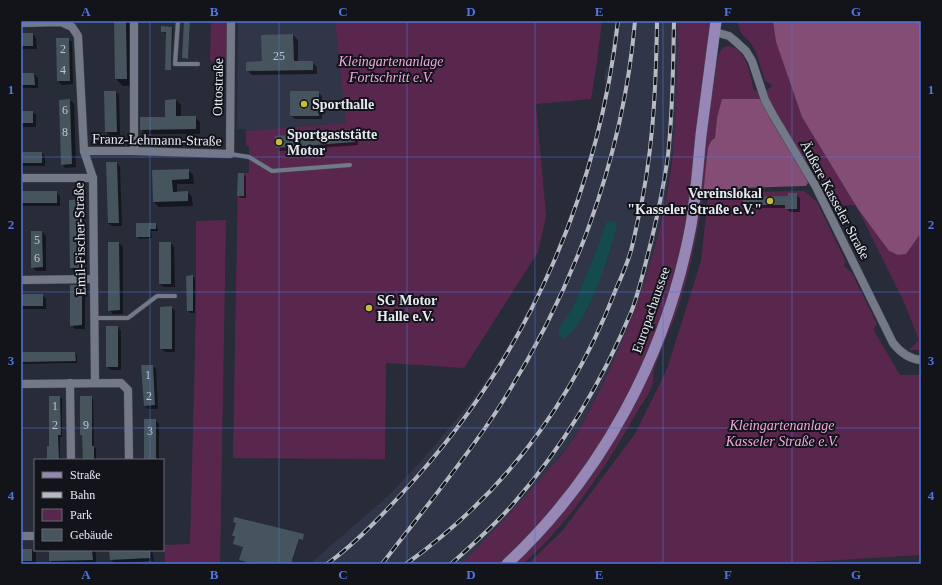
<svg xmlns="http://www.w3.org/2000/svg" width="942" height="585" font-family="Georgia,serif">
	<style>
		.built { fill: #303647; fill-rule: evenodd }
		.green { fill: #59274d }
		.forest { fill: #834d75 }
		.water { fill: #154a4f }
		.shadow { fill: #0007 }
		.building { fill: #45545d }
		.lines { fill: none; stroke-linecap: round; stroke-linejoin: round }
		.service-casing { stroke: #444752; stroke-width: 5 }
		.minor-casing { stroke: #444752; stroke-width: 9 }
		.primary-casing { stroke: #444752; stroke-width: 12 }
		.service { stroke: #747988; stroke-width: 4 }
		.minor { stroke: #747988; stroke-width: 8 }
		.primary { stroke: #9787b6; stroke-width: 11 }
		.rail-casing { stroke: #b7bac3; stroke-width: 4 }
		.rail { stroke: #12141a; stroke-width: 2.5; stroke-dasharray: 8; stroke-linecap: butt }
		.grid { fill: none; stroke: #5075de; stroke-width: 1; stroke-opacity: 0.55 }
		.poi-dot { fill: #c8bb3b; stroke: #12141a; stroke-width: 1.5 }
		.labels { text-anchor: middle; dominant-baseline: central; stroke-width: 4; stroke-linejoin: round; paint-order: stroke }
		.number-label { font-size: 12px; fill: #bec4cd }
		.park-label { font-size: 14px; font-style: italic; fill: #f6a5e0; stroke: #12141a }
		.street-label { font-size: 14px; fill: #e7eaf2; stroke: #12141a }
		.poi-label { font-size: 14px; font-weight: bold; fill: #e7eaf2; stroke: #12141a; text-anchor: start }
		.neatline { fill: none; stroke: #5075de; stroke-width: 1.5 }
		.grid-label { font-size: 13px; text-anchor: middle; font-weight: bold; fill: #5075de }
	</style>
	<rect width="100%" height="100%" fill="#272c38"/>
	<g class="built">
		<path d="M261 21H335L347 123 246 131V129H237L238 22Z"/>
		<path d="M615 21H678L676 107 674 143 663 212 646 281 619 350 587 415 571 442 549 470 511 514 461 564H310L389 495 422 460 474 398 507 348 520 324 537 293 554 257 578 193 597 127 606 84 604 79 606 69 609 66ZM606 222 617 226 608 259 586 312 560 328 572 309 598 246Z"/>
	</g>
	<g class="green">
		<path d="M211 21H228L226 63 210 61Z"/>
		<path d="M335 21H602L597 62 591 99 536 104 546 216 538 252 464 368 386 363 385 459 233 458 238 173H249V146L246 145V131L346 123Z"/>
		<path d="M678 21H710L687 222 670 292 640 374 605 437 553 511 502 564H461C488 537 513 510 538 482 549 469 562 456 571 442 585 422 596 397 607 375 642 302 666 224 674 143 677 102 677 62 678 21Z"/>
		<path d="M737 21H773L776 42 802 117 856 205 833 206 827 203 818 183 822 180 812 164 807 165 786 133 767 95 766 91 772 86 771 84 765 81 756 52 750 42 741 33Z"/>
		<path d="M729 46C747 49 750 76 754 91L758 90 762 99 717 118 715 138 711 141 708 147C705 199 695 252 680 302 673 325 661 348 654 370 653 374 654 378 653 382 650 394 640 406 634 417 604 470 569 523 523 564H514L559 516 664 336 712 95C714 85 716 57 721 50 723 47 726 46 729 46Z"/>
		<path d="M804 191 817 202 846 262 844 266 852 273 877 324 873 329 900 375H921V555L806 562 803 564H528L562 531 635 434 667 369 701 261 708 197 739 192Z"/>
		<path d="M858 209 889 251 898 255 906 254 921 233V350H909L919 340 904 302Z"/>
		<path d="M226 220 220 564H165L164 545 190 544 196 312V221Z"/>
	</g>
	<g class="forest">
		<path d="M773 21H921V233L906 254 898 255 889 251 858 209 802 117 776 42Z"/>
		<path d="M722 99H762L769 117 805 175 808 183 806 186 740 188 739 192 708 197 703 196 708 147 711 141 715 138 717 118Z"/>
	</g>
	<path class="water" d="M610 221 615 222 617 226C609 257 590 320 564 339L559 336V328L572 309 598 246 606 222Z"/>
	<g class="shadow">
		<path d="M115 21H133L134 86H123L116 79Z"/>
		<path d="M190 22 188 59H184L183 58Z"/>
		<path d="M162 27 173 28 171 70 166 69 167 33 162 32Z"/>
		<path d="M21 34H33L36 38 37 49H21Z"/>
		<path d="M293 35 298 40V62H312L317 67V74L252 75 247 70 263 62Z"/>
		<path d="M68 39 72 42 73 84 62 85 58 81Z"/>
		<path d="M21 74H34L38 78V88H21Z"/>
		<path d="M116 92 119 95 120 135H109L106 132Z"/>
		<path d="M318 92 322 96V119H295L291 116Z"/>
		<path d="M70 100 74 104 76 167 65 168 62 164 60 101Z"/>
		<path d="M176 100 181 105V117H195L200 122V134H145L141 129 166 118Z"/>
		<path d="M21 112H32L36 115V127H21Z"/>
		<path d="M353 130 357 134 358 145 280 151 276 147Z"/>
		<path d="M21 153H42L45 156V166H21Z"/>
		<path d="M117 163 120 167 122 226H112L108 223Z"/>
		<path d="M188 170 193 175 194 184H177V192H188L192 197 193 206 159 207 154 202 153 171Z"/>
		<path d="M244 174 246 177V198H241L238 196Z"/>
		<path d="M21 192H56L60 196V206H21Z"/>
		<path d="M796 194 800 198V212H790L786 208H748L744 205 789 197Z"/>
		<path d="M80 200 84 204V271H74L71 268Z"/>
		<path d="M155 224 157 226 158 231H151L152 238 139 239 137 236Z"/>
		<path d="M42 232 46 236V271H36L32 267Z"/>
		<path d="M119 243 123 247V314H113L109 310Z"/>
		<path d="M171 243 174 247 175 287H164L160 284Z"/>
		<path d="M193 276 195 279V313H190L188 311Z"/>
		<path d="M81 286 85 290V329H75L71 325Z"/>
		<path d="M21 295H42L46 299V309H21Z"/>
		<path d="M171 307 175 311V352H165L161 348Z"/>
		<path d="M118 327 121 331V370H111L107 367Z"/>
		<path d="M21 353H75L77 355V363L21 364Z"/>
		<path d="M152 366 156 369 158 409H148L145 406Z"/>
		<path d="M60 397 62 399V437H60V460H48Z"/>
		<path d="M91 397 93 399 94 447 96 449V460H84L83 437 81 434Z"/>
		<path d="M155 420 159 424V460H145Z"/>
		<path d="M234 522 304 535V536L303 540 299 539 293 560 283 557 281 564H254L244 547 234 544 236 537 234 535 237 523Z"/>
		<path d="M21 550H32L36 553V564H21Z"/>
		<path d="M50 550H92L96 553V564H53L50 560Z"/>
		<path d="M110 550H152L154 561 115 563 111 560Z"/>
	</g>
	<g class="building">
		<path d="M114 21H126L127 79H115Z"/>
		<path d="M184 21H190L188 59 182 58Z"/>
		<path d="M161 26 172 27 171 70H165L166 32H161Z"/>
		<rect x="21" y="33" width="12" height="13"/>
		<path d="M293 34 294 61H313V70L246 71V62L262 61 261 35Z"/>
		<path d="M56 38H69L70 81H57Z"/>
		<path d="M21 73H34L35 85H21Z"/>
		<path d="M104 91H116L117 132H105Z"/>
		<rect x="290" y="91" width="29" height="25"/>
		<path d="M70 99 72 164 61 165 59 100Z"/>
		<path d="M176 99V116H196V129L140 130V117H165V100Z"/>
		<rect x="21" y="111" width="12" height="12"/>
		<path d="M354 129 355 142 276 148 275 136Z"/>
		<rect x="21" y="152" width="21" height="11"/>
		<path d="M106 162H117L119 223H108Z"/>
		<path d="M189 169V179L172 180 173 192 188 191V201L153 202 152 170Z"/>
		<path d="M238 173H244V196H237Z"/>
		<rect x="21" y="191" width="36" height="12"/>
		<path d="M788 193H797V209H785V205H743V197L788 196Z"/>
		<path d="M81 199V268H70L69 200Z"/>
		<path d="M136 223H156V229H150V237H136Z"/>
		<path d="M31 231H42L43 267 31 268Z"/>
		<path d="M108 242H119L120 310 108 311Z"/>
		<rect x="159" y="242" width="12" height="42"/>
		<path d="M193 275V311H187L186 276Z"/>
		<path d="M70 285H82V325L70 326Z"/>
		<rect x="21" y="294" width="22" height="12"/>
		<path d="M172 306V349H160V307Z"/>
		<rect x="106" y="326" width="12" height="41"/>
		<path d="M21 352H75L76 361 21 362Z"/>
		<path d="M141 365H153L155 405 144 406Z"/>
		<path d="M49 396H60L61 435H58L59 460H47V446H49Z"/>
		<path d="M80 396H92V446H94V460H83L82 435H80Z"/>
		<rect x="144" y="419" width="12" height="41"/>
		<path d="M234 517 304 534 303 540 299 539 291 564H254L239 560 243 547 233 544 235 536H232L236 523 233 522Z"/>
		<rect x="21" y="549" width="11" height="12"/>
		<path d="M49 550H92L93 560 49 561Z"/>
		<path d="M109 550H150V558L110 560Z"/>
	</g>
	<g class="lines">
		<g class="service-casing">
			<g id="service">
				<path d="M178 21 175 64H198"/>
				<path d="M230 154 249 157 272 171 350 165"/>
				<path d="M95 318H128L157 296H175"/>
			</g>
		</g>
		<g class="minor-casing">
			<g id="minor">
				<path d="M134 21V151"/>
				<path d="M21 23 61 22 72 27 78 36 84 151 93 178 95 382"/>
				<path d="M715 32 729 36 734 40 746 51 752 61 765 100 773 115 816 187 893 343C900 352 909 359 921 360"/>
				<path d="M84 151H134L230 154 231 21"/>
				<path d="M21 178H93"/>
				<path d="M21 280 94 279"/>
				<path d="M70 383 71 460"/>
				<path d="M21 384 121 383 128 390 129 460"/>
				<path d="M21 536H35"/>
			</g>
		</g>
		<g class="primary-casing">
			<path id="primary" d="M507 564C603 474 667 354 691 225 696 195 698 165 701 135 706 97 711 59 716 21"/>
		</g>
		<use href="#service" class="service"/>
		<use href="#minor" class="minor"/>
		<use href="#primary" class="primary"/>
		<g class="rail-casing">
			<g id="rail">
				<path d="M327 564C360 540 389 508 416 478 529 351 599 190 618 21"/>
				<path d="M382 564C420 514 461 465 496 412 572 295 623 160 635 21"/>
				<path d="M406 564C504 494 573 401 616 289 621 278 626 266 630 254 633 244 635 234 637 224 653 157 656 89 657 21"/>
				<path d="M451 564C472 545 494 526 513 504 563 447 603 380 632 310 640 288 645 265 651 242 658 213 664 185 668 155 673 111 673 66 674 21"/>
			</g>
		</g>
		<use href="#rail" class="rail"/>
	</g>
	<path class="grid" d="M150 21V460M279 21V564M407 21V564M535 21V564M663 21V564M792 21V564M21 157H921M21 292H921M21 428H921M150 550V564"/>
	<g class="poi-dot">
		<circle cx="304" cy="104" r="4"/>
		<circle cx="279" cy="142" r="4"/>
		<circle cx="770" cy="201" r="4"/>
		<circle cx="369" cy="308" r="4"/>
	</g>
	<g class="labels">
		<g class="number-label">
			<text x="63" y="49">2</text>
			<text x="279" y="56">25</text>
			<text x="63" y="70">4</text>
			<text x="65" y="110">6</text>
			<text x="65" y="132">8</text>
			<text x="37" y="240">5</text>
			<text x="37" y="258">6</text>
			<text x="148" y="375">1</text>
			<text x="149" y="396">2</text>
			<text x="55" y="406">1</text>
			<text x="55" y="425">2</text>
			<text x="86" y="425">9</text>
			<text x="150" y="431">3</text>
		</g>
		<g class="park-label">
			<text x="391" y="61">Kleingartenanlage<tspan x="391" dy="16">Fortschritt e.V.</tspan></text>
			<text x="782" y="425">Kleingartenanlage<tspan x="782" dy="16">Kasseler Straße e.V.</tspan></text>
		</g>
		<g class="street-label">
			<text transform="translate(218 87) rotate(-89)">Ottostraße</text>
			<text transform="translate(157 140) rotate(1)">Franz-Lehmann-Straße</text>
			<text transform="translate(835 200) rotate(62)">Äußere Kasseler Straße</text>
			<text transform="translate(80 239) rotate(-91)">Emil-Fischer-Straße</text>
			<text transform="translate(651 310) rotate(-71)">Europachaussee</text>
		</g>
		<g class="poi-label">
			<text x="312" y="104">Sporthalle</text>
			<text x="287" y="134">Sportgaststätte<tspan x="287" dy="16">Motor</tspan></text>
			<text x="762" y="193" text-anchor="end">Vereinslokal<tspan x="762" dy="16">"Kasseler Straße e.V."</tspan></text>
			<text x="377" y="300">SG Motor<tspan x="377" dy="16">Halle e.V.</tspan></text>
		</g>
	</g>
	<rect width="942" height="585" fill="none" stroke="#12141a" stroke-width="44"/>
	<rect x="34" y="459" width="130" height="92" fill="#12141a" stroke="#676a70"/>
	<rect x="42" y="472" width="20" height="6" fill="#9787b6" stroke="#676a70"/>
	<text x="70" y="479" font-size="12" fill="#e7eaf2">Straße</text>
	<rect x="42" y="492" width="20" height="6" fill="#b7bac3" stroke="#676a70"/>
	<text x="70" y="499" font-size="12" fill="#e7eaf2">Bahn</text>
	<rect x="42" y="509" width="20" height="12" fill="#59274d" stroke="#676a70"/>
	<text x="70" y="519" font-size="12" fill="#e7eaf2">Park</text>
	<rect x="42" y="529" width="20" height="12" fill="#45545d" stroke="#676a70"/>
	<text x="70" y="539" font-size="12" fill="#e7eaf2">Gebäude</text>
	<rect x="22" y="22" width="898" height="541" class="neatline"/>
	<g class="grid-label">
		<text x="86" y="16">A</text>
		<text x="214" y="16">B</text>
		<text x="343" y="16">C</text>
		<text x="471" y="16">D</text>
		<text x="599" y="16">E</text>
		<text x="728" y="16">F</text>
		<text x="856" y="16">G</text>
		<text x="11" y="94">1</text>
		<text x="931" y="94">1</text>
		<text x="11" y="229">2</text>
		<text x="931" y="229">2</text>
		<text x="11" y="365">3</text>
		<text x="931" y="365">3</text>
		<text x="11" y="500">4</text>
		<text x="931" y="500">4</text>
		<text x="86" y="579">A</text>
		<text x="214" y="579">B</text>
		<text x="343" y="579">C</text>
		<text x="471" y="579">D</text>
		<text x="599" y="579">E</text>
		<text x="728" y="579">F</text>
		<text x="856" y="579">G</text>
	</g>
</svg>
